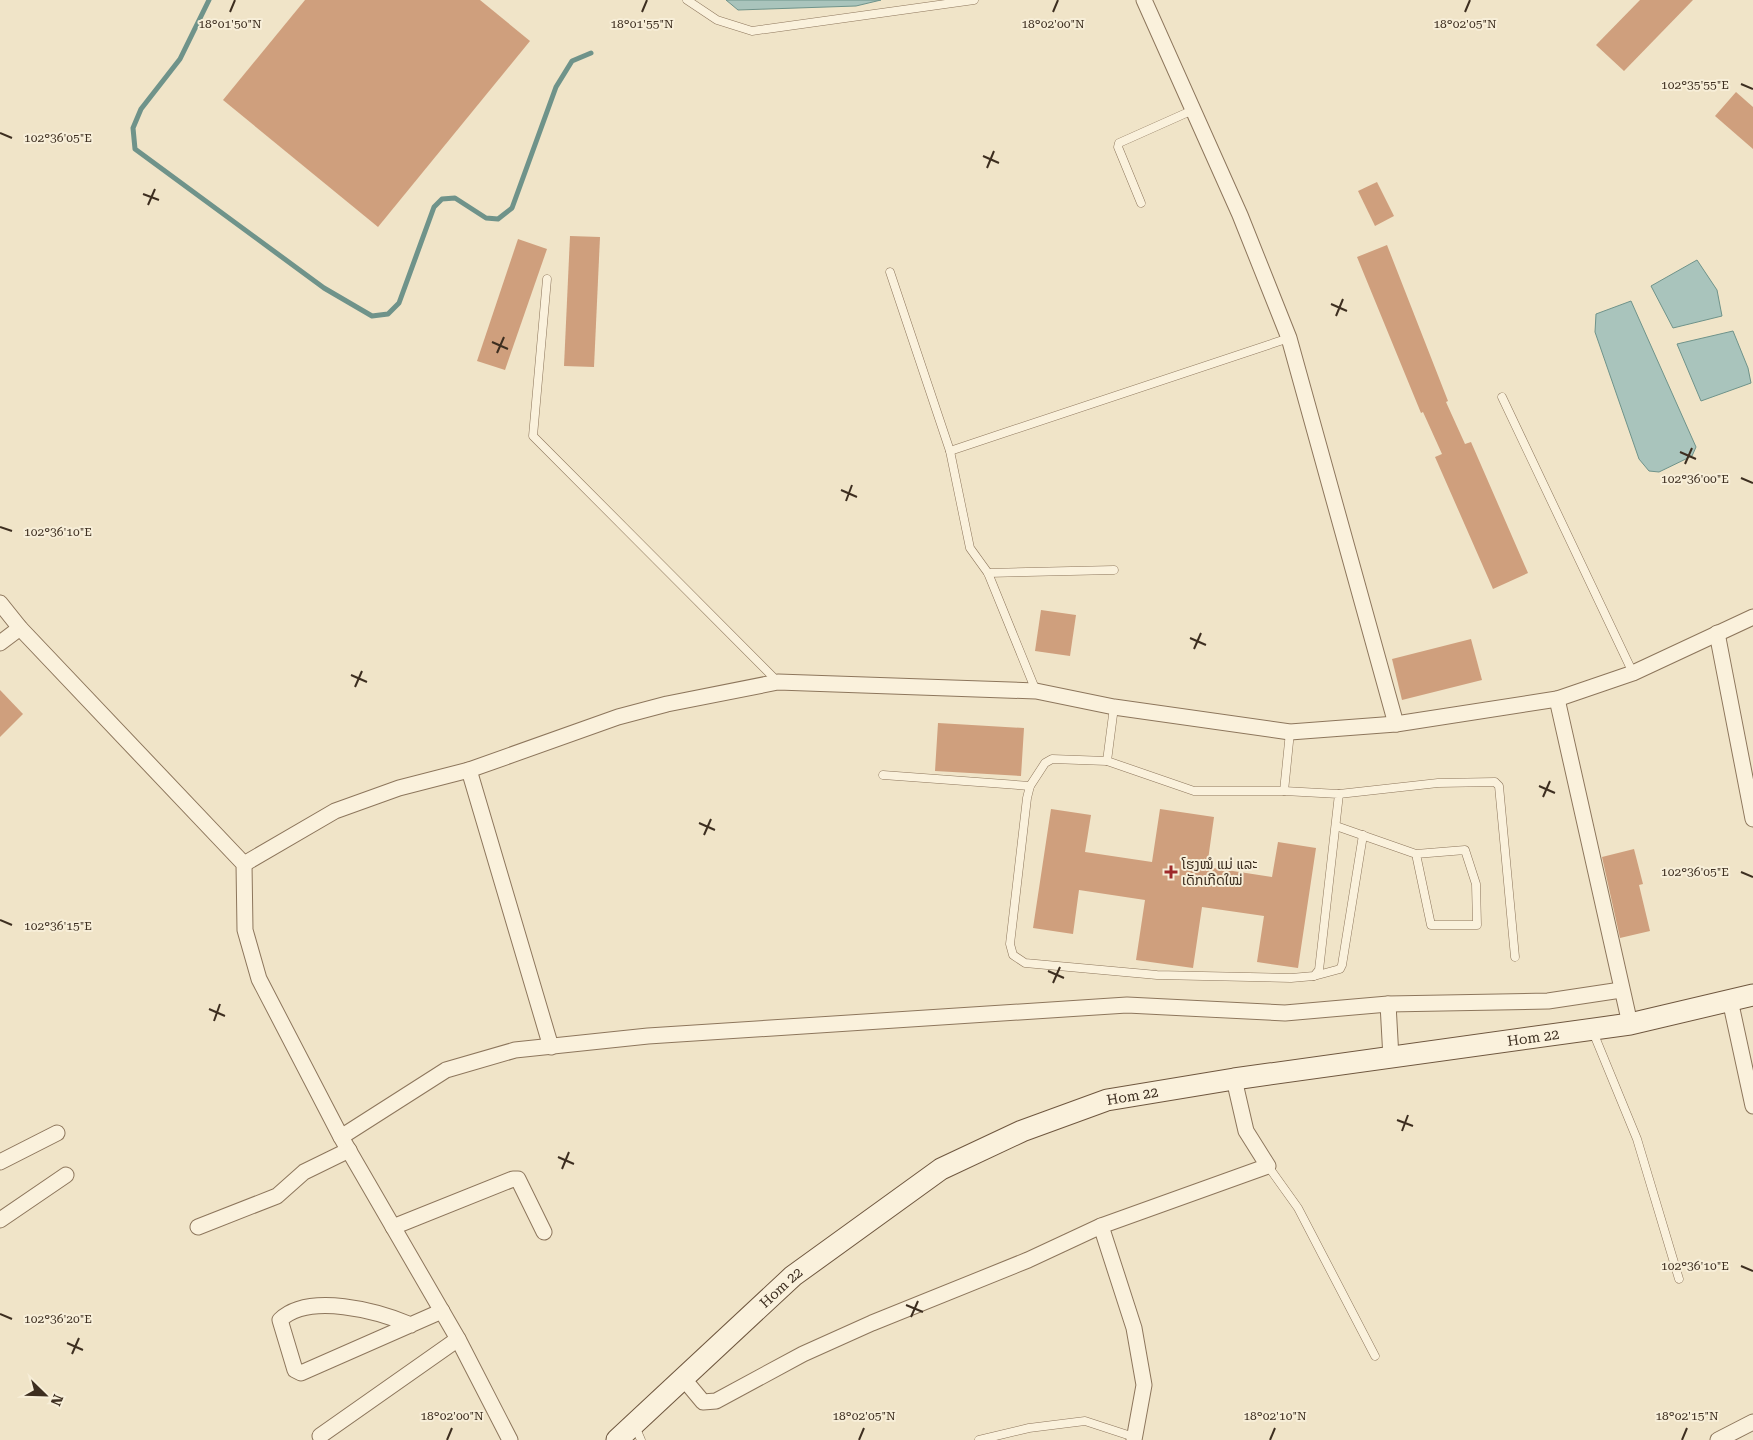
<svg xmlns="http://www.w3.org/2000/svg" width="1753" height="1440" font-family="'Roboto Serif','Noto Sans Lao',serif">
	<style>
		.water { fill: #a9c4bc; stroke: #6f938a }
		.lines { fill: none; stroke-linecap: round; stroke-linejoin: round }
		.stream { stroke: #6f938a; stroke-width: 5 }
		.building { fill: #cf9f7d }
		.lane-casing { stroke: #8d765c; stroke-width: 9 }
		.street-casing { stroke: #8d765c; stroke-width: 17 }
		.secondary-casing { stroke: #6f573f; stroke-width: 23 }
		.lane { stroke: #faf1dc; stroke-width: 8 }
		.street { stroke: #faf1dc; stroke-width: 15 }
		.secondary { stroke: #faf1dc; stroke-width: 21 }
		.ticks { fill: none; stroke: #3d2e20; stroke-width: 2 }
		.poi-dot { fill: #9e2a2b; stroke: #f7eed8; stroke-width: 2 }
		.labels { text-anchor: middle; dominant-baseline: central; stroke-width: 4; stroke-linejoin: round; paint-order: stroke }
		.poi-label { font-size: 14px; fill: #3d2e20; stroke: #f7eed8; text-anchor: start }
		.street-label { font-size: 14px; fill: #3d2e20; stroke: #f7eed8 }
		.ticks-label { font-size: 12px; text-anchor: middle; fill: #3d2e20; stroke: #f7eed8; stroke-width: 4; stroke-linejoin: round; paint-order: stroke }
	</style>
	<rect width="100%" height="100%" fill="#f0e4c8"/>
	<g class="water">
		<path d="M726 0H881L856 6 738 10Z"/>
		<path d="M1697 260 1717 290 1722 316 1673 328 1651 286Z"/>
		<path d="M1631 301 1696 447 1692 456 1659 472 1649 471 1639 459 1595 332 1596 314Z"/>
		<path d="M1733 331 1748 368 1751 383 1701 401 1677 344Z"/>
	</g>
	<g class="lines">
		<path class="stream" d="M209 0 180 59 141 109 133 128 135 149 324 288 372 316 388 314 399 303 434 207 442 199 455 198 486 218 498 219 512 208 556 87 572 61 591 53"/>
	</g>
	<g class="building">
		<path d="M305 0H480L530 41 378 227 223 100Z"/>
		<path d="M1640 0H1693L1624 71 1596 45Z"/>
		<path d="M1736 92 1753 107V149L1715 116Z"/>
		<path d="M1377 182 1394 216 1375 226 1358 191Z"/>
		<path d="M570 236 600 237 594 367 564 366Z"/>
		<path d="M518 239 547 249 505 370 477 361Z"/>
		<path d="M1387 245 1448 401 1446 402 1465 444 1471 442 1528 573 1493 589 1435 457 1442 454 1423 412 1421 413 1357 257Z"/>
		<path d="M1041 610 1076 615 1070 656 1035 651Z"/>
		<path d="M1471 639 1482 680 1402 700 1392 659Z"/>
		<path d="M0 690 23 714 0 737Z"/>
		<path d="M938 723 1024 728 1021 776 935 771Z"/>
		<path d="M1051 809 1091 815 1085 852 1152 862 1160 809 1214 817 1207 867 1272 877 1278 842 1316 848 1298 968 1257 962 1264 916 1202 907 1193 968 1136 960 1145 900 1079 890 1073 934 1033 928Z"/>
		<path d="M1634 849 1643 884 1639 885 1650 931 1620 938 1602 857Z"/>
	</g>
	<g class="lines">
		<g class="lane-casing">
			<g id="lane">
				<path d="M687 0 717 20 752 31 974 0"/>
				<path d="M1141 203 1118 147 1119 143 1193 110"/>
				<path d="M890 272 950 451 970 548 988 573 1036 691"/>
				<path d="M547 279 533 436 778 682"/>
				<path d="M1502 397 1633 673"/>
				<path d="M950 451 1289 338"/>
				<path d="M988 573 1114 570"/>
				<path d="M1114 707 1107 761 1194 791H1284L1290 732"/>
				<path d="M1107 761 1052 759 1045 763 1030 786 1027 798 1010 944 1013 955 1025 963 1157 975 1291 978 1314 976 1319 970 1339 794 1284 791"/>
				<path d="M883 775 1030 786"/>
				<path d="M1339 794 1438 783 1495 782 1499 786 1515 957"/>
				<path d="M1336 826 1416 854 1431 925H1477L1476 884 1465 850 1416 854"/>
				<path d="M1314 976 1340 969 1342 965 1363 835"/>
				<path d="M1593 1032 1637 1139 1679 1279"/>
				<path d="M1268 1166 1298 1208 1375 1356"/>
				<path d="M635 1426 641 1440"/>
				<path d="M979 1440 1029 1428 1085 1421 1134 1437"/>
			</g>
		</g>
		<g class="street-casing">
			<g id="street">
				<path d="M1144 0 1240 215 1289 338 1396 724"/>
				<path d="M0 603 20 628 244 864 245 930 259 979 341 1137 458 1339 510 1440"/>
				<path d="M1717 633 1753 819"/>
				<path d="M0 643 20 628"/>
				<path d="M1557 699 1630 1024"/>
				<path d="M469 770 551 1047"/>
				<path d="M244 864 335 811 399 788 469 770 618 717 667 704 778 682 1036 691 1114 707 1290 732 1396 724 1557 699 1633 673 1753 617"/>
				<path d="M1730 1000 1753 1106"/>
				<path d="M1388 1004 1391 1058"/>
				<path d="M341 1137 446 1070 515 1050 648 1036 1127 1005 1285 1013 1388 1004 1548 1001 1621 990"/>
				<path d="M0 1162 57 1133"/>
				<path d="M0 1220 66 1175"/>
				<path d="M1101 1226 1134 1328 1144 1385 1134 1440"/>
				<path d="M198 1227 277 1196 304 1172 349 1150"/>
				<path d="M393 1227 513 1179H518L544 1232"/>
				<path d="M411 1325C378 1311 309 1292 280 1320L295 1370 301 1373 442 1311"/>
				<path d="M683 1378 703 1402 716 1401 803 1354 872 1323 1028 1260 1101 1226 1268 1166 1246 1131 1234 1079"/>
				<path d="M320 1436 458 1339"/>
				<path d="M1718 1440 1753 1422"/>
			</g>
		</g>
		<g class="secondary-casing">
			<g id="secondary">
				<path id="s1" d="M617 1440 793 1276 941 1169 1022 1131 1107 1100 1234 1079 1630 1024 1753 995"/>
			</g>
		</g>
		<use href="#lane" class="lane"/>
		<use href="#street" class="street"/>
		<use href="#secondary" class="secondary"/>
	</g>
	<path class="ticks" d="M230 12 235 0M642 12 647 0M1053 12 1058 0M1465 12 1470 0M1741 84 1753 89M0 133 12 138M983 156 999 163M987 168 994 151M143 194 159 200M148 205 155 189M1331 304 1347 311M1336 316 1343 299M492 342 508 349M497 353 504 337M1680 452 1696 459M1685 464 1692 448M1741 478 1753 483M841 490 857 497M846 501 852 485M0 527 12 531M1190 638 1206 645M1194 649 1201 633M351 675 367 682M355 687 362 671M1539 786 1555 793M1543 797 1550 781M699 823 715 830M704 835 711 819M1741 872 1753 877M0 920 12 925M1048 971 1064 978M1053 983 1060 967M209 1009 225 1016M214 1021 220 1004M1397 1120 1413 1126M1402 1131 1408 1115M558 1157 574 1164M562 1169 569 1152M1741 1266 1753 1271M906 1305 923 1312M0 1314 12 1319M911 1317 918 1301M67 1343 83 1350M72 1354 79 1338M447 1440 452 1428M859 1440 864 1428M1270 1440 1275 1428M1682 1440 1687 1428"/>
	<path class="poi-dot" d="M1168.5 864.5h5v5h5v5h-5v5h-5v-5h-5v-5h5z"/>
	<g class="labels">
		<g class="poi-label">
			<text x="1182" y="864">ໂຮງໝໍ ແມ່ ແລະ<tspan x="1182" dy="16">ເດັກເກີດໃໝ່</tspan></text>
		</g>
		<g class="street-label">
			<text stroke="none"><textPath href="#s1" startOffset="1034">Hom 22</textPath></text>
			<text stroke="none"><textPath href="#s1" startOffset="629">Hom 22</textPath></text>
			<text stroke="none"><textPath href="#s1" startOffset="224">Hom 22</textPath></text>
		</g>
	</g>
	<g class="ticks-label">
		<text x="230" y="28">18°01'50"N</text>
		<text x="642" y="28">18°01'55"N</text>
		<text x="1053" y="28">18°02'00"N</text>
		<text x="1465" y="28">18°02'05"N</text>
		<text x="1695" y="89">102°35'55"E</text>
		<text x="58" y="142">102°36'05"E</text>
		<text x="1695" y="483">102°36'00"E</text>
		<text x="58" y="536">102°36'10"E</text>
		<text x="1695" y="876">102°36'05"E</text>
		<text x="58" y="930">102°36'15"E</text>
		<text x="1695" y="1270">102°36'10"E</text>
		<text x="58" y="1323">102°36'20"E</text>
		<text x="452" y="1420">18°02'00"N</text>
		<text x="864" y="1420">18°02'05"N</text>
		<text x="1275" y="1420">18°02'10"N</text>
		<text x="1687" y="1420">18°02'15"N</text>
	</g>
	<g transform="translate(45 1395) rotate(113)" stroke="#f7eed8" stroke-width="4" paint-order="stroke">
	<path d="M0-4L9 19L0 12L-9 19Z" fill="#3d2e20"/>
	<text y="-8" font-size="14" font-weight="bold" text-anchor="middle" fill="#3d2e20">N</text>
	</g>
</svg>
